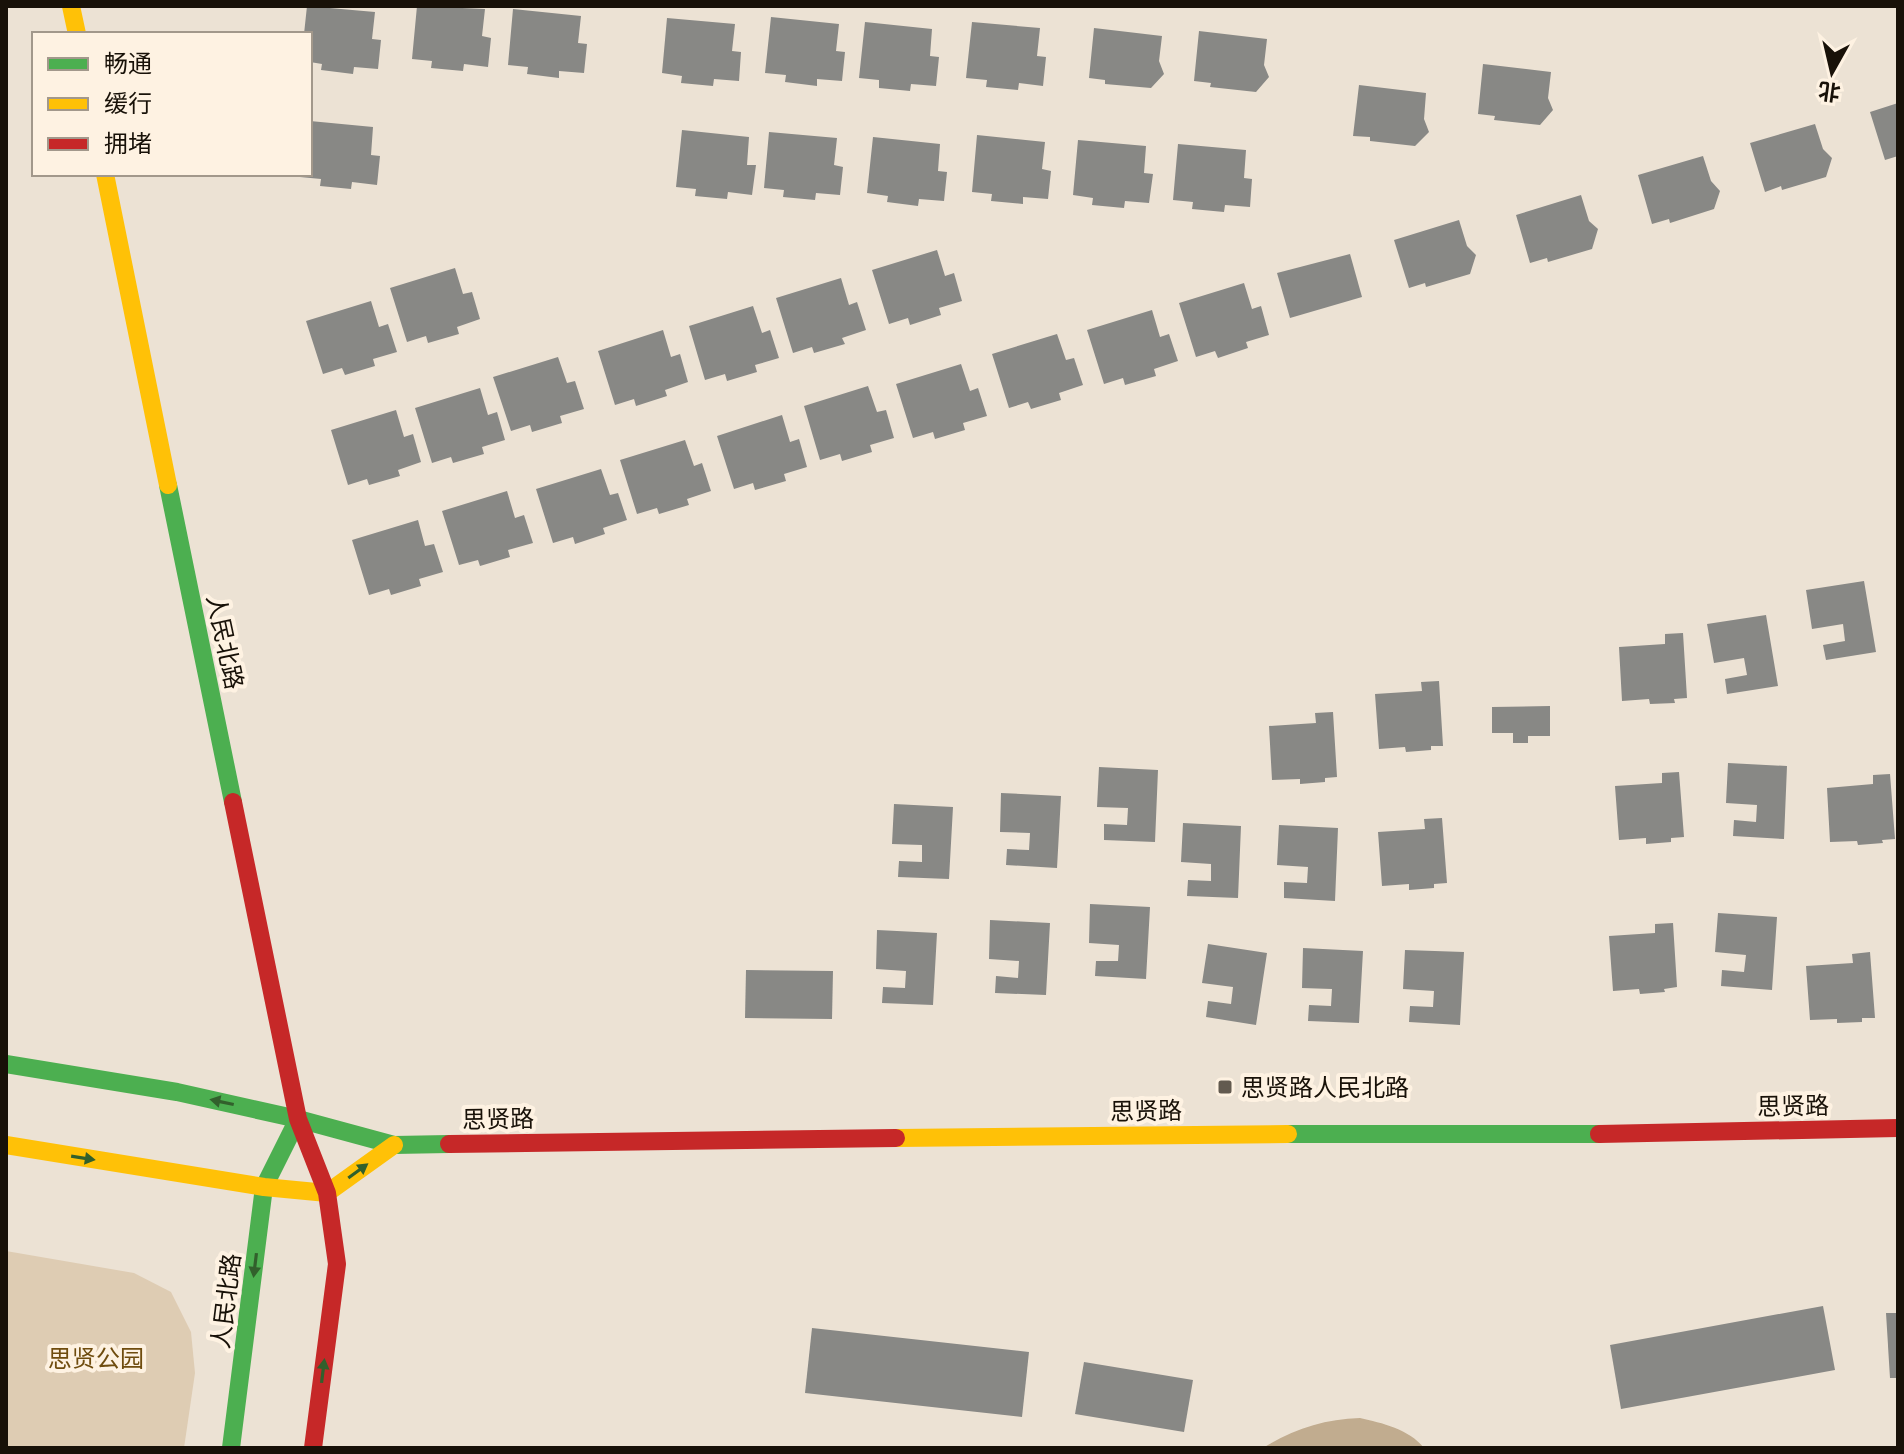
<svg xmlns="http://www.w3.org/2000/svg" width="1904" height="1454" font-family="Inter,'Noto Sans SC',sans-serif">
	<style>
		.green { fill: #deccb3 }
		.water { fill: #c1ac8f }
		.building { fill: #888885 }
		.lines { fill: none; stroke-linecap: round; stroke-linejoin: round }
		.fast { stroke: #4caf50; stroke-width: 18 }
		.slow { stroke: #ffc107; stroke-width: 18 }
		.jam { stroke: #c62828; stroke-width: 18 }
		.oneway { fill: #32602c }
		.poi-dot { fill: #625a4f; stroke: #fef2e2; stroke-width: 3 }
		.labels { text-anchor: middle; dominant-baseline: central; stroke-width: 8; stroke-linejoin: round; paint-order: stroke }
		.street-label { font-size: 24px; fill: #181108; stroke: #fef2e2 }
		.poi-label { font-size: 24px; fill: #181108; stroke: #fef2e2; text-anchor: start }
		.park-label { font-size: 24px; fill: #6f4c0e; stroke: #fef2e2 }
	</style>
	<rect width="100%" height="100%" fill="#ece2d4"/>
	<path class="green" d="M6 1251 134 1273 171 1292 191 1332 195 1373 184 1448H6Z"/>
	<path class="water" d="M1360 1418C1382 1423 1409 1429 1424 1448H1263C1294 1429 1324 1419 1360 1418Z"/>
	<g class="building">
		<path d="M307 6 375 12 372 39 381 40 378 69 354 67 353 74 321 70 322 64 310 62V34H304Z"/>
		<path d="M417 6 485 9 482 36 491 38 488 67 464 64 463 71 431 68 432 61 412 59Z"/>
		<path d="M513 9 581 16 578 43 587 44 584 73 559 71V78L527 74 528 67 508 65Z"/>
		<path d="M771 17 839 24 836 51 845 52 842 81 817 79V86L785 82 786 75 765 73Z"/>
		<path d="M667 18 735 24 732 51 741 52 739 81 714 79 713 86 681 83 682 76 662 73Z"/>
		<path d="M865 22 932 29 930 56 939 57 936 86 911 84 910 91 879 88V80L859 78Z"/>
		<path d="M972 22 1040 28 1037 56 1046 57 1043 86 1019 83 1018 90 986 87 987 80 966 78Z"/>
		<path d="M1094 28 1162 36 1159 61 1164 74 1151 88 1105 84V80L1089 78Z"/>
		<path d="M1199 31 1267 39 1264 65 1269 77 1256 92 1210 87 1211 83 1194 81Z"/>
		<path d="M1483 64 1551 72 1548 98 1553 110 1540 125 1494 120 1495 116 1478 114Z"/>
		<path d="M1359 85 1426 93 1424 119 1429 132 1415 146 1370 141V137L1353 136Z"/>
		<path d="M1898 103V156L1885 160 1870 112Z"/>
		<path d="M310 121 373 127 371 155 380 156 377 185 352 182 351 189 320 186 321 179 300 177 301 174H310Z"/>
		<path d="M1815 124 1823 149 1832 158 1826 177 1782 190 1781 186 1765 192 1750 143Z"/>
		<path d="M682 130 749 137 747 165H756L752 195 728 192 727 199 695 196 696 189 676 187Z"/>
		<path d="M769 132 837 138 834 165 843 167 840 195 816 193 815 200 783 197 784 190 764 188Z"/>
		<path d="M977 135 1045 142 1042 169 1051 171 1048 199 1023 197V204L991 201 992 194 972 192Z"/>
		<path d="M873 137 940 144 938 171 947 172 944 201 919 199 918 206 887 202 888 196 867 193Z"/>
		<path d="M1078 140 1146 146 1144 173 1153 174 1149 203 1125 201 1124 208 1092 205 1093 198 1073 195Z"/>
		<path d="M1178 144 1246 150 1244 178 1252 179 1250 207 1225 205 1224 212 1192 209 1193 202 1173 200Z"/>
		<path d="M1703 156 1711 181 1720 191 1714 209 1670 223 1669 219 1652 224 1638 175Z"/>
		<path d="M1581 195 1589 221 1598 229 1592 249 1548 262 1547 258 1530 263 1516 215Z"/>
		<path d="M1459 220 1467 246 1476 255 1470 274 1426 287 1425 283 1409 288 1394 240Z"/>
		<path d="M937 250 945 276 954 273 962 301 939 308 941 315 910 325 908 318 889 324 872 270Z"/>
		<path d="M1350 254 1362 297 1290 318 1277 273Z"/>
		<path d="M455 268 463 294 472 292 480 319 457 327 459 334 428 343 426 336 407 342 390 288Z"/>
		<path d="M841 278 849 305 857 302 866 330 842 338 845 344 814 353 812 347 793 353 776 298Z"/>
		<path d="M1244 283 1252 309 1261 306 1269 335 1246 342 1248 348 1218 358 1215 351 1196 357 1179 303Z"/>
		<path d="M371 301 379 327 388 324 397 352 373 359 375 366 345 375 342 368 323 374 306 321Z"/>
		<path d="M753 306 762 333 770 330 779 358 755 365 757 372 727 381 725 374 705 380 689 326Z"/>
		<path d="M1152 310 1160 337 1169 334 1178 361 1154 369 1156 376 1125 385 1123 378 1104 384 1087 330Z"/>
		<path d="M663 330 671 357 680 354 688 382 665 390 667 396 636 406 634 399 615 405 598 351Z"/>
		<path d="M1057 334 1066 360 1074 358 1083 385 1059 393 1061 400 1031 409 1028 402 1009 408 992 354Z"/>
		<path d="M558 357 567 383 575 381 584 409 560 416 562 423 532 432 530 425 511 431 493 377Z"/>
		<path d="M961 364 970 391 978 388 987 416 963 423 965 430 935 439 933 432 913 438 896 384Z"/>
		<path d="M868 386 877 412 886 410 894 438 870 445 872 452 842 461 840 454 820 460 804 406Z"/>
		<path d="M480 388 488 415 497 412 505 440 482 447 484 454 453 463 451 457 432 463 415 408Z"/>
		<path d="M396 410 404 437 413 434 421 462 398 470 400 476 369 485 367 479 348 485 331 430Z"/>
		<path d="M782 415 790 442 799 439 807 467 784 474 786 481 755 490 753 483 734 489 717 436Z"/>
		<path d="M685 440 694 466 702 463 711 491 687 499 689 505 659 514 657 508 637 514 620 460Z"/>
		<path d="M601 469 610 495 618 493 627 520 603 528 605 534 575 544 573 537 553 543 536 489Z"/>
		<path d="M507 491 515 518 524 515 533 543 508 550 510 557 480 566 478 560 459 565 442 511Z"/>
		<path d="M418 520 425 546 434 544 443 572 419 579 421 586 391 595 389 589 369 595 352 540Z"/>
		<path d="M1864 581 1876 652 1826 660 1823 645 1845 641 1843 624 1812 629 1806 590Z"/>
		<path d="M1766 615 1778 686 1727 694 1725 679 1747 675 1744 658 1714 663 1707 624Z"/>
		<path d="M1683 633 1687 698 1674 699 1675 703 1650 704 1649 699 1622 701 1619 647 1665 644V634Z"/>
		<path d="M1439 681 1443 746H1431V750L1406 752 1405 747 1379 749 1375 694 1422 691 1421 682Z"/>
		<path d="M1550 706V736H1528V743H1513V733H1492V707Z"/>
		<path d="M1333 712 1337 777 1325 778V782L1300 784V779L1272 780 1269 726 1316 723 1315 713Z"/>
		<path d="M1728 763 1787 766 1784 839 1733 836 1734 820 1756 822 1757 805 1726 803Z"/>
		<path d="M1099 767 1158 770 1155 842 1104 840V824L1127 825 1128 808 1097 807Z"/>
		<path d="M1679 772 1684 837 1671 838V842L1646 844V838L1619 840 1615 786 1662 783V773Z"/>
		<path d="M1890 774 1895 839 1882 840 1883 843 1858 845 1857 841 1830 842 1827 788 1873 784V775Z"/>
		<path d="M1001 793 1061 796 1057 868 1006 865 1007 849 1029 850 1030 833 1000 832Z"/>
		<path d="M894 804 953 807 949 879 898 877 899 861 922 862V845L892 844Z"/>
		<path d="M1442 818 1447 883 1434 884V888L1409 890V884L1382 886 1378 832 1425 829 1424 819Z"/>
		<path d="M1183 823 1241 826 1238 898 1187 896 1188 880 1211 881V864L1181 862Z"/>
		<path d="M1279 825 1338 828 1335 901 1284 898V882L1307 883 1308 867 1277 865Z"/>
		<path d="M1090 904 1150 907 1146 979 1095 976 1096 961H1118L1119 945 1089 943Z"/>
		<path d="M1718 913 1777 917 1772 990 1721 986 1722 970 1744 972 1746 955 1715 952Z"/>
		<path d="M990 920 1050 923 1046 995 995 993 996 976 1018 978 1019 961 989 959Z"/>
		<path d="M1673 923 1677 987 1664 989 1665 992 1640 994 1639 989 1613 991 1609 936 1655 933V924Z"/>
		<path d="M877 930 937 933 933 1005 882 1003 883 987 905 988 906 971 876 969Z"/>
		<path d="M1208 944 1267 953 1256 1025 1206 1017 1208 1001 1231 1004 1233 987 1202 983Z"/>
		<path d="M1303 948 1363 951 1359 1023 1308 1021 1309 1005 1331 1006 1332 989 1302 988Z"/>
		<path d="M1405 950 1464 952 1460 1025 1409 1022 1410 1006 1433 1007 1434 991 1403 989Z"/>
		<path d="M1870 952 1875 1018H1862V1022L1837 1023V1019L1810 1020 1806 966 1853 963 1852 954Z"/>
		<path d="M746 970 833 971 832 1019 745 1018Z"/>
		<path d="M1823 1306 1835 1370 1621 1409 1610 1345Z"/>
		<path d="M1886 1313H1898V1378H1890Z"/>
		<path d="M812 1328 1029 1352 1022 1417 805 1393Z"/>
		<path d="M1084 1362 1193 1380 1184 1432 1075 1414Z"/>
	</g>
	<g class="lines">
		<g class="fast">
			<path d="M168 485 233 802"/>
			<path d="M6 1064 177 1092 298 1119 394 1145 449 1144"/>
			<path d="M1288 1134H1599"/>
			<path d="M231 1448 264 1187 298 1119"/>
		</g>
		<g class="slow">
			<path d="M71 6 77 34"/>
			<path d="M105 174 168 485"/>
			<path d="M896 1138 1288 1134"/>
			<path d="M6 1145 264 1187 327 1193 394 1145"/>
		</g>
		<g class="jam">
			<path d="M233 802 298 1119 327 1193 337 1264 313 1448"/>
			<path d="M1599 1134 1898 1128"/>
			<path d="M449 1144 896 1138"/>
		</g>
	</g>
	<defs><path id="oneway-solid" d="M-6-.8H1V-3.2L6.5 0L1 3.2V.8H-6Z" transform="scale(2)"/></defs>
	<g class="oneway">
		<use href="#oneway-solid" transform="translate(222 1102) rotate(-168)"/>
		<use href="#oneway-solid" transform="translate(83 1158) rotate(9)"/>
		<use href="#oneway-solid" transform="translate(358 1171) rotate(-36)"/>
		<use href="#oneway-solid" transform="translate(255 1265) rotate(97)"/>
		<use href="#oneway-solid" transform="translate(323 1371) rotate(-83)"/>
	</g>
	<rect class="poi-dot" x="1217" y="1079" width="16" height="16" rx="4"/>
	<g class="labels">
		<g class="street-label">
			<text transform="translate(225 642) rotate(78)">人民北路</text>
			<text transform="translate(1793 1106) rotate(-1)">思贤路</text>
			<text transform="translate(1146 1111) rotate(-1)">思贤路</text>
			<text transform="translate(498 1119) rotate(-1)">思贤路</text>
			<text transform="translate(226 1301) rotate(-83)">人民北路</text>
		</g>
		<g class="poi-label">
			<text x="1241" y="1087">思贤路人民北路</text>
		</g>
		<g class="park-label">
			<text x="96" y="1358">思贤公园</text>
		</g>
	</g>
	<rect width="1904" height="1454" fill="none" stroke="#181108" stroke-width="16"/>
	<rect x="32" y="32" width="280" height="144" fill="#fef2e2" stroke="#a2988b" stroke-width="2"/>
	<rect x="48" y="58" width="40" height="12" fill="#4caf50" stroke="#a2988b" stroke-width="2"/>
	<text x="104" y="72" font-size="24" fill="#181108">畅通</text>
	<rect x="48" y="98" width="40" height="12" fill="#ffc107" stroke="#a2988b" stroke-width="2"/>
	<text x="104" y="112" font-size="24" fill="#181108">缓行</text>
	<rect x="48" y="138" width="40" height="12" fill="#c62828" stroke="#a2988b" stroke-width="2"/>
	<text x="104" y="152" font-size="24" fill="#181108">拥堵</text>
	<g transform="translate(1832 72) rotate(188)" stroke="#fef2e2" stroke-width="6" paint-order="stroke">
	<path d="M0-6L14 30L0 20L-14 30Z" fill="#181108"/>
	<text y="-12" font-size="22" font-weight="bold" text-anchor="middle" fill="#181108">北</text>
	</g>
</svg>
